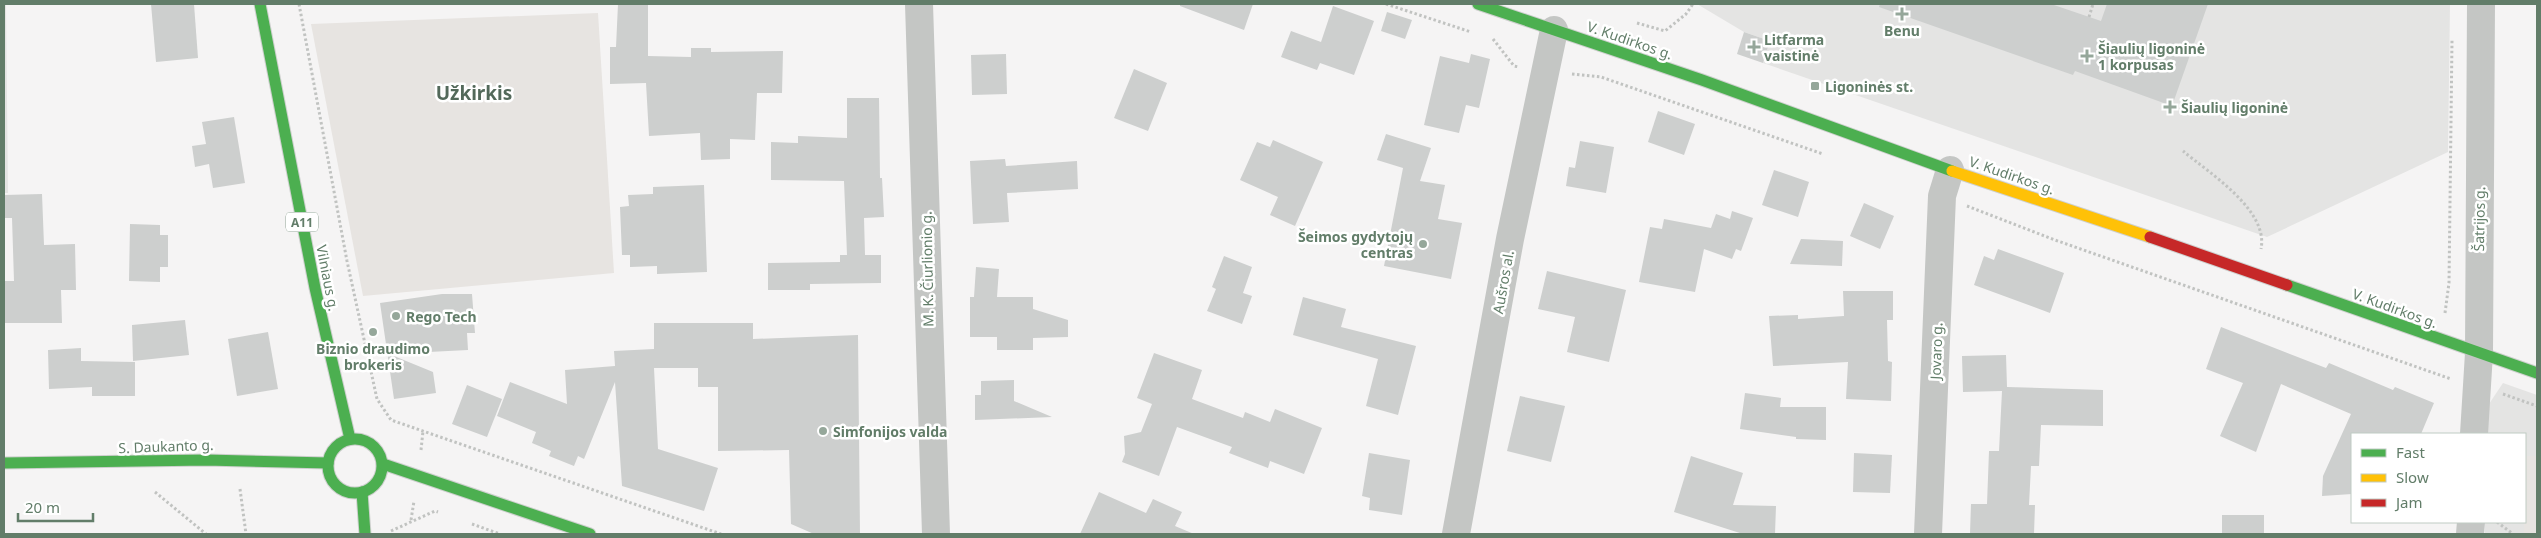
<svg xmlns="http://www.w3.org/2000/svg" width="2541" height="538" font-family="'Noto Sans',sans-serif">
	<style>
		.built { fill: #e4e4e3 }
		.green { fill: #e7e4e1 }
		.building { fill: #cdcfce }
		.lines { fill: none; stroke-linecap: round; stroke-linejoin: round }
		.fast-casing { stroke: #ced0ce; stroke-width: 13 }
		.slow-casing { stroke: #ced0ce; stroke-width: 13 }
		.jam-casing { stroke: #ced0ce; stroke-width: 13 }
		.path { stroke: #c1c3c1; stroke-width: 3; stroke-dasharray: 2.5 2.5; stroke-linecap: butt }
		.street { stroke: #c4c6c4; stroke-width: 28 }
		.fast { stroke: #4caf50; stroke-width: 11 }
		.slow { stroke: #ffc107; stroke-width: 11 }
		.jam { stroke: #c62828; stroke-width: 11 }
		.poi-dot { fill: #95a79a; stroke: #fff; stroke-width: 2 }
		.labels { text-anchor: middle; dominant-baseline: central; stroke-width: 5; stroke-linejoin: round; paint-order: stroke }
		.shield { fill: #fff; stroke: #91a496; stroke-width: 1 }
		.shield-label { font-size: 12px; font-weight: bold; fill: #627d69 }
		.poi-label { font-size: 14px; font-weight: bold; fill: #627d69; stroke: #fff; text-anchor: start }
		.street-label { font-size: 14px; fill: #627d69; stroke: #fff }
		.district-label { font-size: 19px; font-weight: bold; fill: #53695a; stroke: #fff }
	</style>
	<rect width="100%" height="100%" fill="#f5f4f4"/>
	<g class="built">
		<path d="M4 4H6L8 193H4Z"/>
		<path d="M1697 4H2450L2448 152 2267 237 1763 63 1770 41 1744 32Z"/>
		<path d="M2503 383 2537 395V534H2485V522H2525V434H2486L2487 407Z"/>
	</g>
	<g class="green">
		<path d="M598 13 614 273 363 296 311 24Z"/>
		<path d="M2525 456H2537V534H2524Z"/>
	</g>
	<g class="building">
		<path d="M151 4H194L198 58 156 62Z"/>
		<path d="M618 4H648V56L691 57V48H711V52L783 51 782 93H757L755 140 730 139V159L701 160 700 133 649 136 646 83 610 84V47H616Z"/>
		<path d="M1180 4H1253L1244 30 1180 6Z"/>
		<path d="M1880 4H2051L2101 21 2107 4H2208L2172 106 2075 71 2073 75 1879 7Z"/>
		<path d="M1333 6 1374 21 1354 75 1320 63 1317 70 1281 57 1291 31 1321 42Z"/>
		<path d="M1387 12 1412 20 1405 39 1381 31Z"/>
		<path d="M1744 32 1770 41 1763 63 1737 54Z"/>
		<path d="M1006 54 1007 94 972 95 971 55Z"/>
		<path d="M1471 54 1490 59 1479 108 1466 105 1459 133 1424 125 1440 56 1469 63Z"/>
		<path d="M1134 69 1167 83 1148 131 1114 118Z"/>
		<path d="M847 98H879L880 178H882L884 217 864 218 865 255H881V283L810 284V290H768V263L840 262V255H847L844 181 771 180V142L798 143V136L847 138Z"/>
		<path d="M1658 111 1695 124 1684 155 1648 142Z"/>
		<path d="M234 117 245 183 213 188 209 164 195 167 192 146 206 144 202 122Z"/>
		<path d="M1386 134 1431 148 1420 181 1445 185 1438 219 1462 223 1451 279 1384 266 1403 168 1377 160Z"/>
		<path d="M1273 140 1323 162 1295 226 1270 215 1278 197 1240 180 1257 142 1270 147Z"/>
		<path d="M1580 141 1614 147 1606 193 1566 186 1569 167 1575 168Z"/>
		<path d="M1005 159 1006 166 1077 161 1078 189 1007 193 1009 222 973 224 970 161Z"/>
		<path d="M1774 170 1809 182 1798 217 1762 205Z"/>
		<path d="M704 185 707 272 657 274V266L630 267V255H622L620 207 629 206 628 195 653 194V187Z"/>
		<path d="M42 194 44 245 75 244 76 290H61L62 323H4V281H14L12 218H4V195Z"/>
		<path d="M1864 203 1894 216 1880 249 1850 236Z"/>
		<path d="M1732 211 1753 218 1741 251 1736 249 1732 259 1704 249 1695 292 1639 282 1650 227 1662 229 1664 219 1711 228 1716 214 1730 219Z"/>
		<path d="M130 224 160 225V235H168V267H160V282L129 281Z"/>
		<path d="M1801 239 1843 241 1842 266 1790 264Z"/>
		<path d="M1998 249 2064 273 2050 313 1974 285 1984 256 1994 260Z"/>
		<path d="M1224 256 1252 267 1243 293 1252 296 1242 324 1207 311 1216 289 1212 287Z"/>
		<path d="M976 267 999 269 997 297H1033V309L1068 320V337L1033 338V350H997V337H970V297H974Z"/>
		<path d="M1547 271 1626 290 1609 362 1567 352 1575 317 1538 309Z"/>
		<path d="M1843 291H1893V320H1887L1888 361 1892 362 1891 401 1846 399 1848 362 1773 366 1769 316 1798 315V319L1844 316Z"/>
		<path d="M442 294H472L475 333H467L468 350 389 354 433 372 436 393 394 399 380 303Z"/>
		<path d="M1303 297 1346 309 1341 327 1416 346 1398 415 1366 406 1378 359 1293 335Z"/>
		<path d="M185 320 189 355 133 361 132 325Z"/>
		<path d="M654 323H753V339L858 335 860 534H814L791 524 789 450 718 451V387H698V368H654L658 449 718 468 704 511 622 486 615 382 584 459 578 456 574 466 549 456 551 451 532 443 536 432 497 416 510 382 567 404 565 370 615 366 614 351 654 349Z"/>
		<path d="M2221 327 2326 368 2329 363 2393 390 2395 387 2434 403 2421 434H2352V494L2322 496 2323 476 2351 414 2281 384 2256 452 2220 436 2243 383 2206 369Z"/>
		<path d="M268 332 278 389 237 396 228 339Z"/>
		<path d="M81 348V361L135 362V396H92V387L49 389 48 350Z"/>
		<path d="M1154 353 1202 370 1192 399 1243 418 1245 412 1270 422 1275 409 1322 428 1304 474 1270 461 1268 468 1229 453 1232 447 1177 427 1159 476 1122 462 1125 454 1124 436 1141 432 1152 404 1137 398Z"/>
		<path d="M2006 355 2007 387 2103 390V426L2041 425 2039 466H2031L2029 505H2035L2034 534H1970L1971 504H1987L1989 451H1999L2002 391 1963 392 1962 356Z"/>
		<path d="M1014 380V401L1052 417 975 420V395H981V381Z"/>
		<path d="M467 385 502 399 487 437 452 424Z"/>
		<path d="M1745 393 1781 398 1780 407H1826V440L1796 439V437L1740 429Z"/>
		<path d="M1520 396 1565 406 1551 462 1507 451Z"/>
		<path d="M1369 453 1410 460 1402 515 1369 510 1370 498 1362 496Z"/>
		<path d="M1854 453 1892 455 1890 493 1853 492Z"/>
		<path d="M1691 456 1743 473 1733 505 1776 506 1775 534H1743L1674 512Z"/>
		<path d="M1099 492 1146 513 1153 499 1182 512 1175 526 1194 534H1080Z"/>
		<rect x="2222" y="515" width="42" height="19"/>
	</g>
	<g class="lines">
		<g class="fast-casing">
			<g id="fast">
				<path d="M260 4 315 288 350 439"/>
				<path d="M1478 4 1702 80 1952 171"/>
				<path d="M2287 285 2537 373"/>
				<circle cx="355" cy="466" r="27"/>
				<path d="M4 463 206 460 328 463"/>
				<path d="M383 464 590 534"/>
				<path d="M362 492 365 534"/>
			</g>
		</g>
		<g class="slow-casing">
			<path id="slow" d="M1952 171 2150 237"/>
		</g>
		<g class="jam-casing">
			<path id="jam" d="M2150 237 2287 285"/>
		</g>
		<g class="path">
			<path d="M299 4 347 261 377 399 391 420 721 534"/>
			<path d="M1386 4 1471 32"/>
			<path d="M2089 17 2093 4"/>
			<path d="M1637 23 1665 31 1686 14 1693 4"/>
			<path d="M1493 39 1514 66 1519 67"/>
			<path d="M1572 74 1601 77 1823 154"/>
			<path d="M2183 151C2209 173 2269 210 2261 249"/>
			<path d="M1967 206 2055 240 2451 379"/>
			<path d="M2445 313 2449 283 2452 40"/>
			<path d="M2503 394 2537 406"/>
			<path d="M421 450 423 431"/>
			<path d="M240 489 246 534"/>
			<path d="M155 492 206 534"/>
			<path d="M411 520 414 501"/>
			<path d="M2497 522 2513 534"/>
			<path d="M472 524 500 534"/>
			<path d="M391 531 435 511 438 512"/>
		</g>
		<g class="street">
			<path d="M919 4 936 534"/>
			<path d="M2474 434 2479 353 2481 4"/>
			<path d="M1456 534 1510 239 1554 30"/>
			<path d="M1928 534 1942 196 1950 170"/>
			<path d="M2470 534 2471 522"/>
		</g>
		<use href="#fast" class="fast"/>
		<use href="#slow" class="slow"/>
		<use href="#jam" class="jam"/>
	</g>
	<g class="poi-dot">
		<path d="M1899.5 6.5h5v5h5v5h-5v5h-5v-5h-5v-5h5z"/>
		<path d="M1751.5 39.5h5v5h5v5h-5v5h-5v-5h-5v-5h5z"/>
		<path d="M2084.5 48.5h5v5h5v5h-5v5h-5v-5h-5v-5h5z"/>
		<rect x="1810" y="81" width="10" height="10" rx="2.5"/>
		<path d="M2167.5 99.5h5v5h5v5h-5v5h-5v-5h-5v-5h5z"/>
		<circle cx="1423" cy="244" r="5"/>
		<circle cx="396" cy="316" r="5"/>
		<circle cx="373" cy="332" r="5"/>
		<circle cx="823" cy="431" r="5"/>
	</g>
	<g class="labels">
		<rect class="shield" x="286" y="212.5" width="32" height="19" rx="4"/>
		<g class="shield-label">
			<text x="302" y="222">A11</text>
		</g>
		<g class="poi-label">
			<text x="1902" y="30" text-anchor="middle">Benu</text>
			<text x="1764" y="39">Litfarma<tspan x="1764" dy="16">vaistinė</tspan></text>
			<text x="2098" y="48">Šiaulių ligoninė<tspan x="2098" dy="16">1 korpusas</tspan></text>
			<text x="1825" y="86">Ligoninės st.</text>
			<text x="2181" y="107">Šiaulių ligoninė</text>
			<text x="1413" y="236" text-anchor="end">Šeimos gydytojų<tspan x="1413" dy="16">centras</tspan></text>
			<text x="406" y="316">Rego Tech</text>
			<text x="373" y="348" text-anchor="middle">Biznio draudimo<tspan x="373" dy="16">brokeris</tspan></text>
			<text x="833" y="431">Simfonijos valda</text>
		</g>
		<g class="street-label">
			<text transform="translate(1630 40) rotate(19)">V. Kudirkos g.</text>
			<text transform="translate(2012 175) rotate(19)">V. Kudirkos g.</text>
			<text transform="translate(2479 219) rotate(-89)">Šatrijos g.</text>
			<text transform="translate(927 269) rotate(-91)">M. K. Čiurlionio g.</text>
			<text transform="translate(328 278) rotate(79)">Vilniaus g.</text>
			<text transform="translate(1503 282) rotate(-80)">Aušros al.</text>
			<text transform="translate(2395 308) rotate(20)">V. Kudirkos g.</text>
			<text transform="translate(1936 351) rotate(-88)">Jovaro g.</text>
			<text transform="translate(166 446) rotate(-2)">S. Daukanto g.</text>
		</g>
		<g class="district-label">
			<text x="474" y="93">Užkirkis</text>
		</g>
	</g>
	<rect width="2541" height="538" fill="none" stroke="#627d69" stroke-width="10"/>
	<rect x="2351" y="433" width="175" height="90" fill="#ffffff" stroke="#c0cbc3"/>
	<rect x="2361" y="449" width="25" height="8" fill="#4caf50" stroke="#c0cbc3"/>
	<text x="2396" y="458" font-size="15" fill="#627d69">Fast</text>
	<rect x="2361" y="474" width="25" height="8" fill="#ffc107" stroke="#c0cbc3"/>
	<text x="2396" y="483" font-size="15" fill="#627d69">Slow</text>
	<rect x="2361" y="499" width="25" height="8" fill="#c62828" stroke="#c0cbc3"/>
	<text x="2396" y="508" font-size="15" fill="#627d69">Jam</text>
	<path d="M18 513v8h75v-8" fill="none" stroke="#627d69" stroke-width="2.5"/>
	<text x="25" y="513" font-size="15" fill="#627d69" stroke="#ffffff" stroke-width="4" paint-order="stroke">20 m</text>
</svg>
